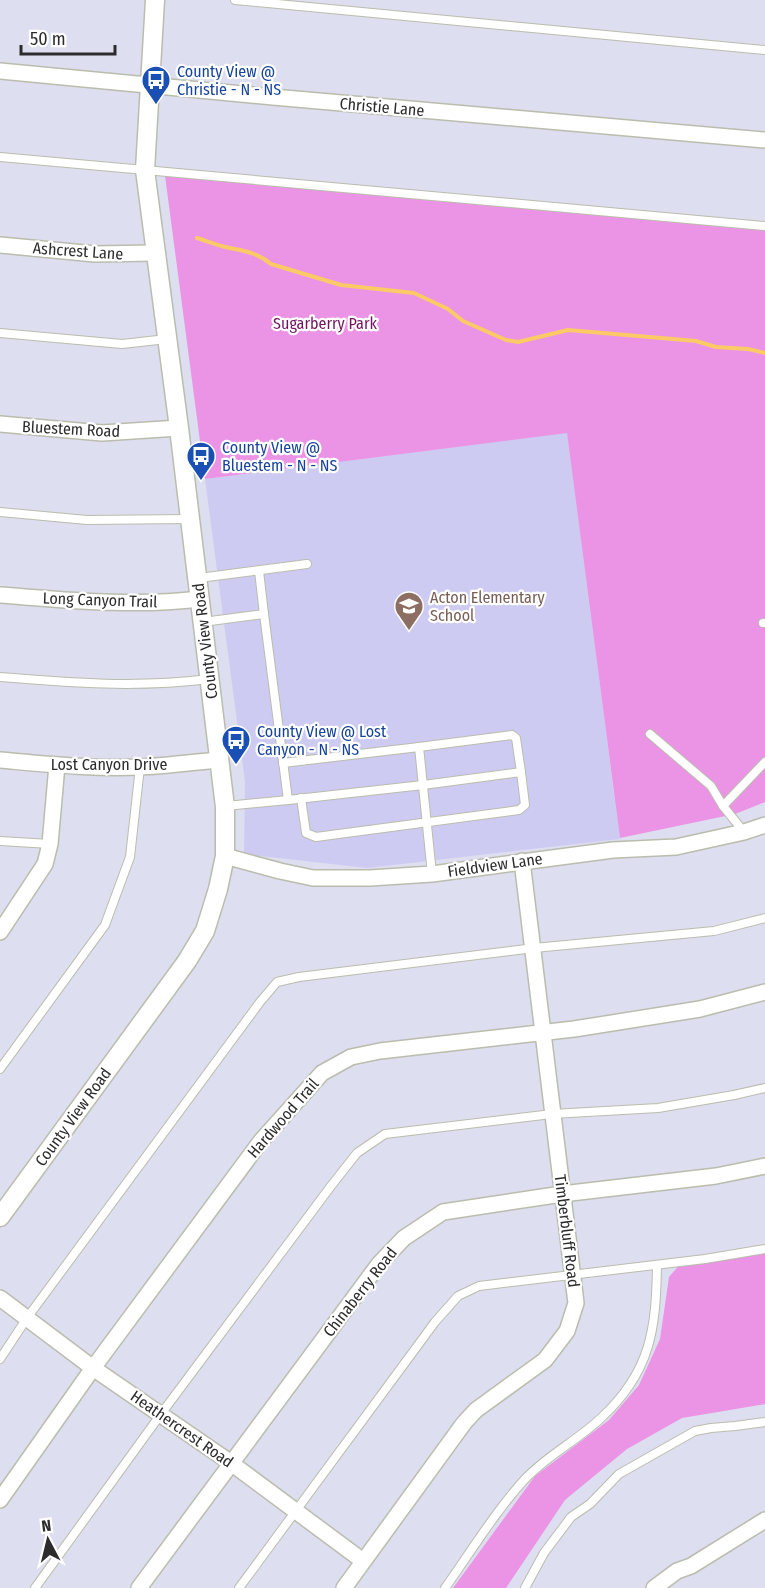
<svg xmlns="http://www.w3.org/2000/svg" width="765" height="1588" font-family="'Fira Sans Condensed',sans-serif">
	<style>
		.education { fill: #cecbf2 }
		.green { fill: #eb94e5 }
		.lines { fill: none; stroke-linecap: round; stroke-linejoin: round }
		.stream { stroke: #fbca66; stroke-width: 4 }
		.service-casing { stroke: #babdad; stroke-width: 10 }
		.minor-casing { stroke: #babdad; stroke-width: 18 }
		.tertiary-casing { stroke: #babdad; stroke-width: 21 }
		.service { stroke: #fff; stroke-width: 8 }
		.minor { stroke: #fff; stroke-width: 15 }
		.tertiary { stroke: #fff; stroke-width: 18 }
		.labels { text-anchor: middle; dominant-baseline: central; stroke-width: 4.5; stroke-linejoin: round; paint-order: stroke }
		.transit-label { font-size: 16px; fill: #164399; stroke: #fff; text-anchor: start }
		.street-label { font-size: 16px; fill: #2c2c2c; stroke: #fff }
		.park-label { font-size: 16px; fill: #72135f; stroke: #fff }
		.education-label { font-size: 16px; fill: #785e54; stroke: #fff; text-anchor: start }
	</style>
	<rect width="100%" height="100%" fill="#dddeef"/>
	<path class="education" d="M567 432 620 839 367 868 244 854 245 782 205 479Z"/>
	<g class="green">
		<path d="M164 168 765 223V802L735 814 620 838 567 433 205 479Z"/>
		<path d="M765 1247V1404L682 1418 627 1449 565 1500 506 1588H453L535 1476 609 1420 639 1385 660 1339 669 1277 681 1263Z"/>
	</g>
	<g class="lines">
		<path class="stream" d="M197 238C207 241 216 245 225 247 243 251 257 252 271 264L341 285 414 293 448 309 463 321 506 340 518 342 568 330 696 341 716 347 748 349 765 353"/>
		<g class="service-casing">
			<g id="service">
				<path d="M235 0 765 50"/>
				<path d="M0 157 765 226"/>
				<path d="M0 333 122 344 167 339"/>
				<path d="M0 512 87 520 190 519"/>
				<path d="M259 571 264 614"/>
				<path d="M199 578 307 564"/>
				<path d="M203 622 264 614 288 800 226 806"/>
				<path d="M763 623H765"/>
				<path d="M0 677C72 683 137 688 209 679"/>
				<path d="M650 734 711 786 723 806 744 832"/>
				<path d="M283 763 419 747 432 874"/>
				<path d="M301 798 306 833 316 837 519 810 525 805 521 772"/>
				<path d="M288 800 423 785 521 772 516 738 512 735 419 747"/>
				<path d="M723 806 765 762"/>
				<path d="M0 841 50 844"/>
				<path d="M0 1069 105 925 130 857 140 767"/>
				<path d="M0 1359 27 1318 260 1002 277 982 299 977 534 948 714 931 765 918"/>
				<path d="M35 1588 161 1414 331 1186 357 1153 385 1134 552 1114 658 1108 734 1095 765 1088"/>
				<path d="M239 1588 435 1322 458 1296 479 1286 705 1259 765 1249"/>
				<path d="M445 1588C470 1553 497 1509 526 1478 549 1454 578 1440 601 1418 651 1372 656 1329 657 1265"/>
				<path d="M525 1588 544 1553 571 1517 590 1504 619 1474 695 1431 711 1428 735 1426 765 1422"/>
			</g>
		</g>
		<g class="minor-casing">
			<g id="minor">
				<path d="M0 71 273 97 765 140"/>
				<path d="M0 245 95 254 155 253"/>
				<path d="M0 424 102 433 179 428"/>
				<path d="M0 595C67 600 132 607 200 599"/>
				<path d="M0 760C46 764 93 769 140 767 166 766 193 762 219 760"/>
				<path d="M225 856 280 871 313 878H370L432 874 613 850 676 847 744 832 765 825"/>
				<path d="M0 932 45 864 50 844 57 765"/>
				<path d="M0 1298 93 1368 231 1463 363 1561"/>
				<path d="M0 1500 93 1368 261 1141 322 1073 351 1057 380 1051 574 1029 700 1009 765 992"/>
				<path d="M139 1588 379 1264 404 1238 443 1212 562 1194 716 1176 765 1166"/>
				<path d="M344 1588 464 1423 476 1410 545 1360 567 1331 576 1303 522 861"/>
				<path d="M654 1588 677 1571 691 1566 765 1520"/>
			</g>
		</g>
		<g class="tertiary-casing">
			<path id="tertiary" d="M0 1217 187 961 205 931 218 889 225 856V807L179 428 145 170 155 0"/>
		</g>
		<use href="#service" class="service"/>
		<use href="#minor" class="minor"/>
		<use href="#tertiary" class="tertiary"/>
	</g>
	<defs>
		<g id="bus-pin" transform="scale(1.5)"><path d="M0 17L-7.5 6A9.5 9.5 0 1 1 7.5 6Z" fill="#1a4fb4" stroke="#fff"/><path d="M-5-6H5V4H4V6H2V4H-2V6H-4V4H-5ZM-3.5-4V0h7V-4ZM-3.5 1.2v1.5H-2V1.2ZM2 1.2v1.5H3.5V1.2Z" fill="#fff"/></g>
		<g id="school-pin" transform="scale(1.5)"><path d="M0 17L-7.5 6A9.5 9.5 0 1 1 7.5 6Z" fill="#8d6e63" stroke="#fff"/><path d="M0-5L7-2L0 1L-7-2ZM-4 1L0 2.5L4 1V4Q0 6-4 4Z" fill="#fff"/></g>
	</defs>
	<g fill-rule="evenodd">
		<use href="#bus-pin" x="156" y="80"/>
		<use href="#bus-pin" x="201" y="456"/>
		<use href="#school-pin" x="409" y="606"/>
		<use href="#bus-pin" x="236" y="740"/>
	</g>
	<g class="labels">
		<g class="transit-label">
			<text x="177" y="71">County View @<tspan x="177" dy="18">Christie - N - NS</tspan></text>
			<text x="222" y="447">County View @<tspan x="222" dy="18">Bluestem - N - NS</tspan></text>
			<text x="257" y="731">County View @ Lost<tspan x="257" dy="18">Canyon - N - NS</tspan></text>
		</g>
		<g class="street-label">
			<text transform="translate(382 107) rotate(5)">Christie Lane</text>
			<text transform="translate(78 251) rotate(4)">Ashcrest Lane</text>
			<text transform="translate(71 429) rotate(3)">Bluestem Road</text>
			<text transform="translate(100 600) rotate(2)">Long Canyon Trail</text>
			<text transform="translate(205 641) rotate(-97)">County View Road</text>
			<text x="109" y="764">Lost Canyon Drive</text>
			<text transform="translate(495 865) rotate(-8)">Fieldview Lane</text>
			<text transform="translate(73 1117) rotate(-54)">County View Road</text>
			<text transform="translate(283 1118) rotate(-49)">Hardwood Trail</text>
			<text transform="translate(567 1231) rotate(83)">Timberbluff Road</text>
			<text transform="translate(360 1292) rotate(-52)">Chinaberry Road</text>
			<text transform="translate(182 1429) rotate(35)">Heathercrest Road</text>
		</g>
		<g class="park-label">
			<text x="325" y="323">Sugarberry Park</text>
		</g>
		<g class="education-label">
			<text x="430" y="597">Acton Elementary<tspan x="430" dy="18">School</tspan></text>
		</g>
	</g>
	<g transform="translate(48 1540) rotate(353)" stroke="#ffffff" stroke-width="4.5" paint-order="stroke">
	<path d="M0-4.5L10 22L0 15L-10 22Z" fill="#2c2c2c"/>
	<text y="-9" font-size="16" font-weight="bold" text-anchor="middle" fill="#2c2c2c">N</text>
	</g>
	<path d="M21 45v9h94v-9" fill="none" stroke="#2c2c2c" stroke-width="3"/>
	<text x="30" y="45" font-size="18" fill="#2c2c2c" stroke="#ffffff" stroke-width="4.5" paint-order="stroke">50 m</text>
</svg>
